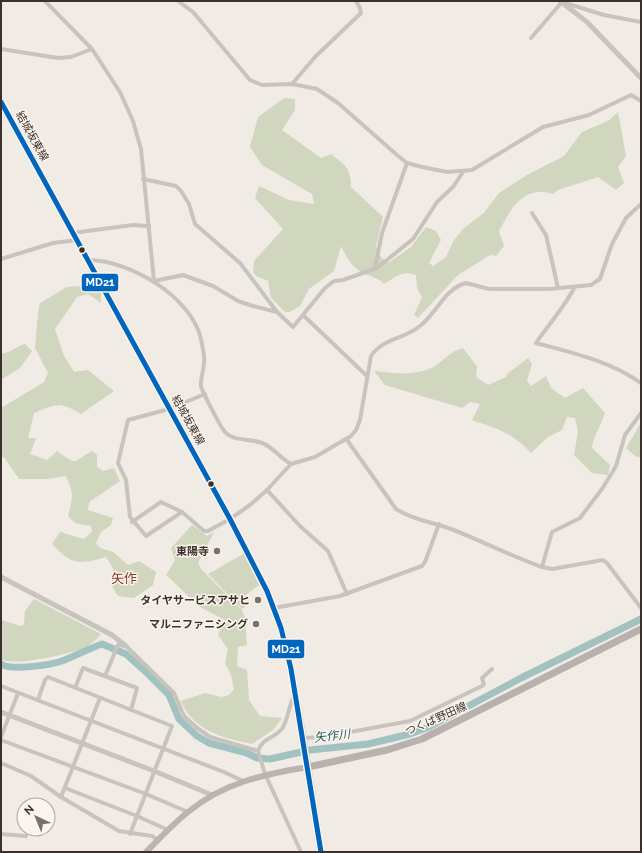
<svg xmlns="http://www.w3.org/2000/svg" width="642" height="853" font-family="Raleway,'Noto Sans JP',sans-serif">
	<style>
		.green { fill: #d1d6bf }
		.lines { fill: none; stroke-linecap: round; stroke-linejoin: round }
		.river { stroke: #a1c2c1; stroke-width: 7 }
		.minor { stroke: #c9c3be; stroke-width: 4 }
		.tertiary { stroke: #c9c3be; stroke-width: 5 }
		.secondary { stroke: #bab3ae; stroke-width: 6 }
		.primary { stroke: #b8b1ad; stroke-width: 7 }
		.bus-1-casing { stroke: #fbf5ee; stroke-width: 8 }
		.bus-1 { stroke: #0065bd; stroke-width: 5 }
		.bus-dot { fill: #3b302b; stroke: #fbf5ee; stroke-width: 1.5 }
		.poi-dot { fill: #7a716c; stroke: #fbf5ee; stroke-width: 1.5 }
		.labels { text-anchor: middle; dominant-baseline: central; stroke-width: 3; stroke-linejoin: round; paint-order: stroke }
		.street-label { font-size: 11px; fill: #3b302b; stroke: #fbf5ee }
		.poi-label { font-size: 11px; font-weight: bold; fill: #3b302b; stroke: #fbf5ee; text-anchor: end }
		.water-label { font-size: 12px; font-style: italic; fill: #1f5a5e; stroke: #fbf5ee }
		.quarter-label { font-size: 13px; fill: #8c3b22; stroke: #fbf5ee }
		.line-badge { stroke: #fbf5ee; stroke-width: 1.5 }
		.badge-label { font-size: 11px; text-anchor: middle; font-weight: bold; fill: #fff }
	</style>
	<rect width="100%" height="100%" fill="#f0ebe5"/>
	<g class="green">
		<path d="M284 98 295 99V110L282 130 321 158 331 154C345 165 351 168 351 187L383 217 376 246 381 257 388 263 411 247 426 227 436 231 441 240 429 263 433 266 446 257 454 240 464 228 484 213 499 193 527 175 564 156 582 132 608 121 618 112 626 156 618 167 624 183 616 190 598 177 558 190 553 194C549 193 542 191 538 192 517 194 508 215 499 231L504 246 496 256 490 255 458 275 418 318 414 315 422 297 417 288 416 275C402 270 396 277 384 284 377 276 366 276 358 270 350 264 345 255 341 246L334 271 309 289 300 306 290 312H285L271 298 268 281 256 276 253 272 254 261 283 229 255 198 259 186 289 200 314 204 312 194 262 165 250 147 258 117Z"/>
		<path d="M93 285 101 289V303L88 294 77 297 55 329 64 356 74 372 88 370 114 391 81 414C59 401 57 404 34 413L28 438H36L30 454 47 460 57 451C80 467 71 462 92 451L97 455V467L103 471 114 468 120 481 89 502 88 510 113 518 111 525 101 532 96 543 100 548 113 552 128 565 139 561 156 572 153 585 134 598 118 596 112 586 113 568 106 557C79 565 72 565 52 544L60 532 84 539 92 532 91 526 75 523 68 516C73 498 74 493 66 476L47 479H19L4 457H1V408L44 382 48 373 35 348 38 312 40 303 67 287Z"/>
		<path d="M25 344 32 351 20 368 1 380V354C11 353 16 346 25 344Z"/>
		<path d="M463 348 477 366 476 377 488 385 506 377 507 374 528 358 532 364 527 381 531 386 546 376 551 388 565 398 583 388 605 413C602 423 592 440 592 448L610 465 608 475 592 473 574 455 578 432 575 418 567 417 562 430 548 437 531 453C512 432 497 429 472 420L480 404 470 402 462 408 385 385 374 371C395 373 415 377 435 366 445 360 450 351 463 348Z"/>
		<path d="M641 423V458L635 456 626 448Z"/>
		<path d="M192 525 207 536 214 532 198 563 202 570 242 610 245 618 247 645 238 647 237 666 247 670 249 700 260 716 282 718 273 730 252 744C223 738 193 731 181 701L205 693 221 697 229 695 234 689 231 675 225 663 228 649 218 635 225 620 200 607 166 575 175 560 171 548Z"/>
		<path d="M245 553 261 585 256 587 241 599 245 607 242 609 208 574Z"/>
		<path d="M34 599 101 634C96 640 90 645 84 648 69 654 14 667 1 659V620L21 626 24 624 25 611Z"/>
	</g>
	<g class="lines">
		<path class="river" d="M1 664C11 671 50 665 62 661 75 656 88 649 102 644L126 654 146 672 169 695 179 719 197 736 209 743 247 753 257 758 270 759 310 750 368 744 410 734 429 727 521 678 641 619"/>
		<g class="minor">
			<path d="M45 1 92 49 120 92 133 121 141 149 154 281"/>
			<path d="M178 1 193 12 250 80 262 85 292 84 317 89 338 103 397 155 407 163 422 167 447 172 472 170 543 127 589 115 631 95 641 101"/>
			<path d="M531 38 562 2 604 15 641 22"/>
			<path d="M1 49 58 58 71 57 92 49"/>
			<path d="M292 84 315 57 361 13 360 8 356 1"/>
			<path d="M143 179 176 186 181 191 189 204 195 224 240 263 277 312 293 327 325 288 334 281 343 280 377 268 413 239 437 202 453 187 463 172"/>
			<path d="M532 213 546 235 558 288"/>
			<path d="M72 233 133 225 149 226"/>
			<path d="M1 259 53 243 77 240"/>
			<path d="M88 260C129 260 191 296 201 339 202 346 205 355 204 362 204 370 200 379 201 386 202 391 221 428 225 432 234 442 250 438 262 443 273 447 280 458 291 464"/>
			<path d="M375 268 382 233 407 163"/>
			<path d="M154 281 183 275 213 286 238 301 253 306 277 312"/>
			<path d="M574 288C564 308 548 325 536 343 573 353 610 361 641 383"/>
			<path d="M303 315 367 376"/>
			<path d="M347 440 396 509C413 520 432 522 451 529 482 541 511 556 542 567L552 569 603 560 607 563 641 608"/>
			<path d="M267 490 300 526 328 551 347 594"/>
			<path d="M182 512 146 536 130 517 126 480 118 463 128 420 169 409 205 394"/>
			<path d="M132 522 161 502 182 512 204 531H208L230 519 250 505 267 490 291 464 315 457 351 436 356 430 360 420 371 356C383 338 405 339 420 326 437 313 444 289 466 283L489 289H549L591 285 600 279 612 244 626 218 641 204"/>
			<path d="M542 567 552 532 580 518 602 489 616 466 625 435 641 413"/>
			<path d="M274 608 340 596 422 566 425 562 439 524"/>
			<path d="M105 676 118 645 126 646 174 693 184 716 197 728 210 737 258 751 265 774 301 852"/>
			<path d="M1 686 224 772 243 781"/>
			<path d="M75 688 83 668 137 688 131 710"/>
			<path d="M38 700 45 680 48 677 172 726 130 834"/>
			<path d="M1 737 18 693"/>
			<path d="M303 738 323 737 410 721 482 686 484 684 482 678 492 669"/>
			<path d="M1 740 146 794 188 812"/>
			<path d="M258 751C263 737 273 739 281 730 289 720 288 705 295 694"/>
			<path d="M1 763 31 776 61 797 119 831 152 836 158 840"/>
			<path d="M65 788 137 816 168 830"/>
			<path d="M61 797 100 698"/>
			<path d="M1 834 26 836"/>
		</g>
		<g class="tertiary">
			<path d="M560 1 587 22 641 78"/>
			<path d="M1 577 112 635 126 646"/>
			<path d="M1 712 154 771 212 795"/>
		</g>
		<path class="secondary" d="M146 852C160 838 173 824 188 812 223 783 264 774 308 767"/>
		<g class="primary">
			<path d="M1 102 230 519 267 591 281 628 291 669 304 743 321 852"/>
			<path d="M308 767 387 750 422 739 641 629"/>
		</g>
		<g class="bus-1-casing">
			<path id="bus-1" d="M1 102 230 519 267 591 281 628 291 669 321 852"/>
		</g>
		<use href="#bus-1" class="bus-1"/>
	</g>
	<g class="bus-dot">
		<circle cx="82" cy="250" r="3.5"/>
		<circle cx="211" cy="484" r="3.5"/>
	</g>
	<g class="poi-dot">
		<circle cx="217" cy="551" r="4"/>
		<circle cx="258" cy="600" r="4"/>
		<circle cx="256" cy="624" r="4"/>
	</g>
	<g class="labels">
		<g class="street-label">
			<text transform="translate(32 136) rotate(61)">結城坂東線</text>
			<text transform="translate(188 420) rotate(61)">結城坂東線</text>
			<text transform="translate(436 719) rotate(-24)">つくば野田線</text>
		</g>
		<g class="poi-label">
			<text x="209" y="551">東陽寺</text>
			<text x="250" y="600">タイヤサービスアサヒ</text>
			<text x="248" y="624">マルニファニシング</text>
		</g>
		<g class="water-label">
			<text transform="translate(332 736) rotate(-6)">矢作川</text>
		</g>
		<g class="quarter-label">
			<text x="124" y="578">矢作</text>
		</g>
	</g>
	<g class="line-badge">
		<rect x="81" y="273" width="38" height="19" rx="4" fill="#0065bd"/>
		<rect x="267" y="639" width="38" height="20" rx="4" fill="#0065bd"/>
	</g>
	<g class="badge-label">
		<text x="100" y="286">MD21</text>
		<text x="286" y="653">MD21</text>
	</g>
	<rect width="642" height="853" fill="none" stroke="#3b302b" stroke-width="4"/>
	<g transform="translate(36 817) rotate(316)"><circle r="19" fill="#fbf5ee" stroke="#aea6a0"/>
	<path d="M0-3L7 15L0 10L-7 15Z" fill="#7a716c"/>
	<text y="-6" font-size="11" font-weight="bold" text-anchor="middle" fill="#3b302b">N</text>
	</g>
</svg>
